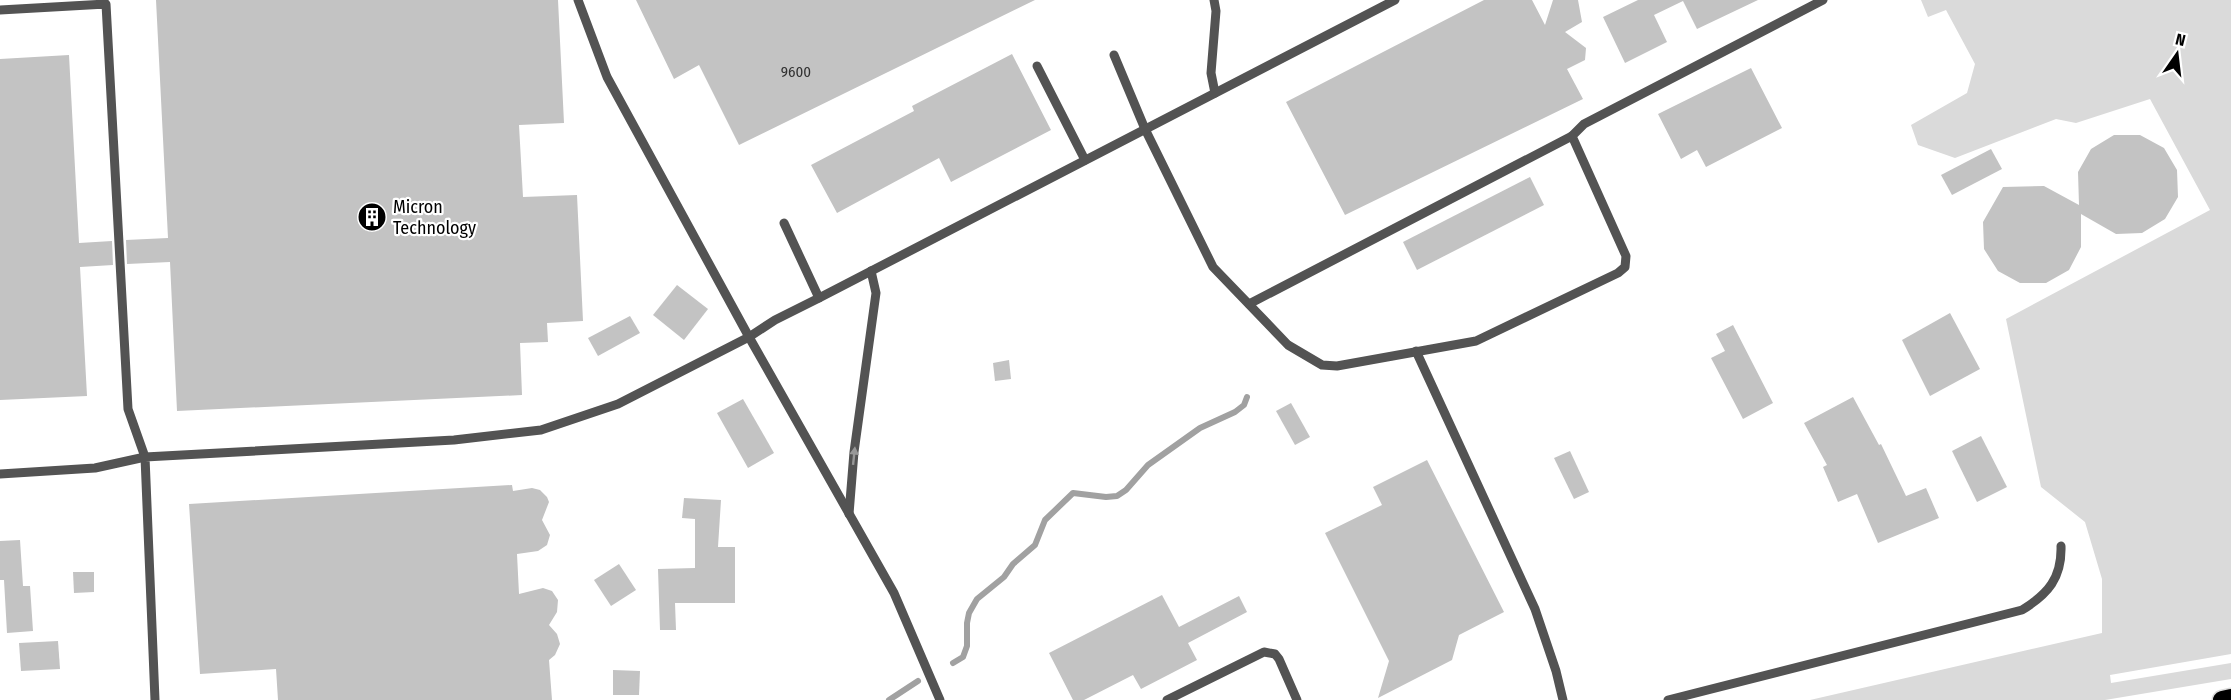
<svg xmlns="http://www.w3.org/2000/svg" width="2231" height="700" font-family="'Fira Sans Condensed',sans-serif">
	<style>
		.green { fill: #dadada }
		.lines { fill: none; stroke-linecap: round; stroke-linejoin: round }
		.stream { stroke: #a1a1a1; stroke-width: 6 }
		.building { fill: #c3c3c3 }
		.highway-casing { stroke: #dbdbdb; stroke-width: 21 }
		.lane { stroke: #535353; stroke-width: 9 }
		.highway { stroke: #000; stroke-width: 18 }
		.oneway { fill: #989898 }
		.labels { text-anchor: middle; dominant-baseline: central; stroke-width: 4.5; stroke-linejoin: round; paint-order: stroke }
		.number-label { font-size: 15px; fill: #313131 }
		.poi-label { font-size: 18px; fill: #000; stroke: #fff; text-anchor: start }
	</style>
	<rect width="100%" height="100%" fill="#fff"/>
	<path class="green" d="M1921 0H2231V654L2110 675 2111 683 2231 663V679L2105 700H1810L2102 633V579L2085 522 2041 487 2006 319 2210 210 2150 99 2076 123 2056 119 1955 158 1918 145 1911 125 1967 93 1975 64 1946 10 1928 17Z"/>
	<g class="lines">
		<g class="stream">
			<path d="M953 663 963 657 967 646V623L969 613 977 599 1004 577 1013 564 1035 545 1045 520 1073 493 1106 497 1117 496 1126 490 1148 465 1200 428 1235 412 1244 405 1247 397"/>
			<path d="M889 700 918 681"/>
		</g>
	</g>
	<g class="building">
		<path d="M156 0H558L564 123 519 125 523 197 577 195 583 321 547 323 548 342 520 343 522 395 177 411 170 262 127 264 126 240 168 238Z"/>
		<path d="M636 0H1035L739 145 699 65 674 79Z"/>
		<path d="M1484 0H1532L1545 25 1553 0H1578L1582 22 1565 32 1586 48 1585 60 1567 69 1583 99 1345 215 1286 102Z"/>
		<path d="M1638 0H1758L1697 29 1683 1 1654 15 1667 42 1625 63 1603 17Z"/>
		<path d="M1012 54 1051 130 951 182 939 158 837 213 811 165 914 111 912 106Z"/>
		<path d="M69 55 79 243 112 241 113 265 80 267 87 396 0 400V59Z"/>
		<path d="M1751 68 1782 128 1706 167 1697 150 1681 159 1658 114Z"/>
		<path d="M2114 135H2140L2164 148 2177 170 2178 197 2165 219 2142 233 2116 234 2081 214V247L2069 270 2046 283H2020L1998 271 1984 249 1983 222 2003 187 2044 186 2079 205 2078 172 2091 149Z"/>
		<path d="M1991 149 2002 169 1952 195 1941 175Z"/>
		<path d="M1530 177 1544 205 1417 270 1403 242Z"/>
		<path d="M677 285 708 309 684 340 653 315Z"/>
		<path d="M1950 313 1980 369 1930 396 1902 340Z"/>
		<path d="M630 316 640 333 598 356 588 338Z"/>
		<path d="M1733 325 1773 403 1743 419 1711 358 1725 351 1716 334Z"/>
		<path d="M1009 360 1011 379 995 381 993 363Z"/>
		<path d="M1853 397 1879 445 1881 444 1906 496 1926 488 1939 518 1878 543 1857 494 1838 502 1823 467 1827 465 1804 423Z"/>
		<path d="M743 399 774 453 748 468 717 413Z"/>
		<path d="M1291 403 1310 437 1295 445 1276 411Z"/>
		<path d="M1981 436 2007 487 1977 502 1952 451Z"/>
		<path d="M1570 451 1589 492 1574 499 1554 458Z"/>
		<path d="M1427 460 1504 612 1459 635 1452 660 1378 698 1389 661 1325 533 1382 505 1373 487Z"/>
		<path d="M512 485 513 491 532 488 540 490 547 497 549 502 542 520 550 535 547 545 538 551 517 554 519 594 543 588 552 591 558 600 557 612 549 625 557 634 560 644 555 655 549 660 552 700H278L276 669 200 674 189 504Z"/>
		<path d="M684 498 721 500 718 547H735V603H675L676 630H660L658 569 695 568V519L682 518Z"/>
		<path d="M20 540 23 586H30L33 631 7 633 4 580H0V541Z"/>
		<path d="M619 564 636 590 611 606 594 580Z"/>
		<path d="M73 572H94V592L74 593Z"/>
		<path d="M1162 595 1179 627 1239 596 1247 612 1188 643 1197 660 1141 689 1133 675 1084 700H1073L1049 653Z"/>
		<path d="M58 641 60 669 21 671 19 643Z"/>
		<path d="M613 670 640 671 639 695H613Z"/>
	</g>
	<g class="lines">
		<g class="highway-casing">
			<path id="highway" d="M2222 700 2231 698"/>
		</g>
		<g class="lane">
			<path d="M578 0 607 77 749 337 894 593 940 700"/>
			<path d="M1214 0 1216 11 1211 73 1215 93"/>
			<path d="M0 10 106 4 128 409 145 457 95 468 0 474"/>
			<path d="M1114 55 1145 129 1213 267 1288 345 1322 365 1337 366 1476 341 1618 273 1625 267 1626 256 1572 136 1584 124 1823 0"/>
			<path d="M1037 66 1085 160"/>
			<path d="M784 223 819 298"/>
			<path d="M1249 304 1572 136"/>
			<path d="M1416 351 1535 609 1556 671 1563 700"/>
			<path d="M849 514 854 452 876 293 871 271"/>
			<path d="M155 700 145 457 454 440 541 430 618 404 749 337 775 320 819 298 1395 0"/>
			<path d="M1167 700 1264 652 1275 654 1279 659 1297 700"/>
			<path d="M1668 700 2022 610C2048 594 2062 578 2061 546"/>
		</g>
		<use href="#highway" class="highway"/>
	</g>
	<defs><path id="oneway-solid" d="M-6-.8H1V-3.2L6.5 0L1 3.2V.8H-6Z" transform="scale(1.5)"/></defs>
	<use class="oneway" href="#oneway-solid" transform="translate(854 456) rotate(-84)"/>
	<defs>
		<g id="building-disc" transform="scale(1.5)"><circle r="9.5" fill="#000" stroke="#fff"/><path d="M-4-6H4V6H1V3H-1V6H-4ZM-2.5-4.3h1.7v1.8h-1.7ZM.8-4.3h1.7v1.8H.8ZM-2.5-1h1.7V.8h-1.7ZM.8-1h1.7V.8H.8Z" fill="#fff"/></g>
	</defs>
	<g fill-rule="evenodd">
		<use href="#building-disc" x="372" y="217"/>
	</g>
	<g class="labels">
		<g class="number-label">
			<text x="796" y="72">9600</text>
		</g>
		<g class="poi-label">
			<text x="393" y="207">Micron<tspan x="393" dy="21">Technology</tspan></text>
		</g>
	</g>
	<g transform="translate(2177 54) rotate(14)" stroke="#ffffff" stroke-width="4.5" paint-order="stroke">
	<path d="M0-4.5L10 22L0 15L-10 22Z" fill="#000000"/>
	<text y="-9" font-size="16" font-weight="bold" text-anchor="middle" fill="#000000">N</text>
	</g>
</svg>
